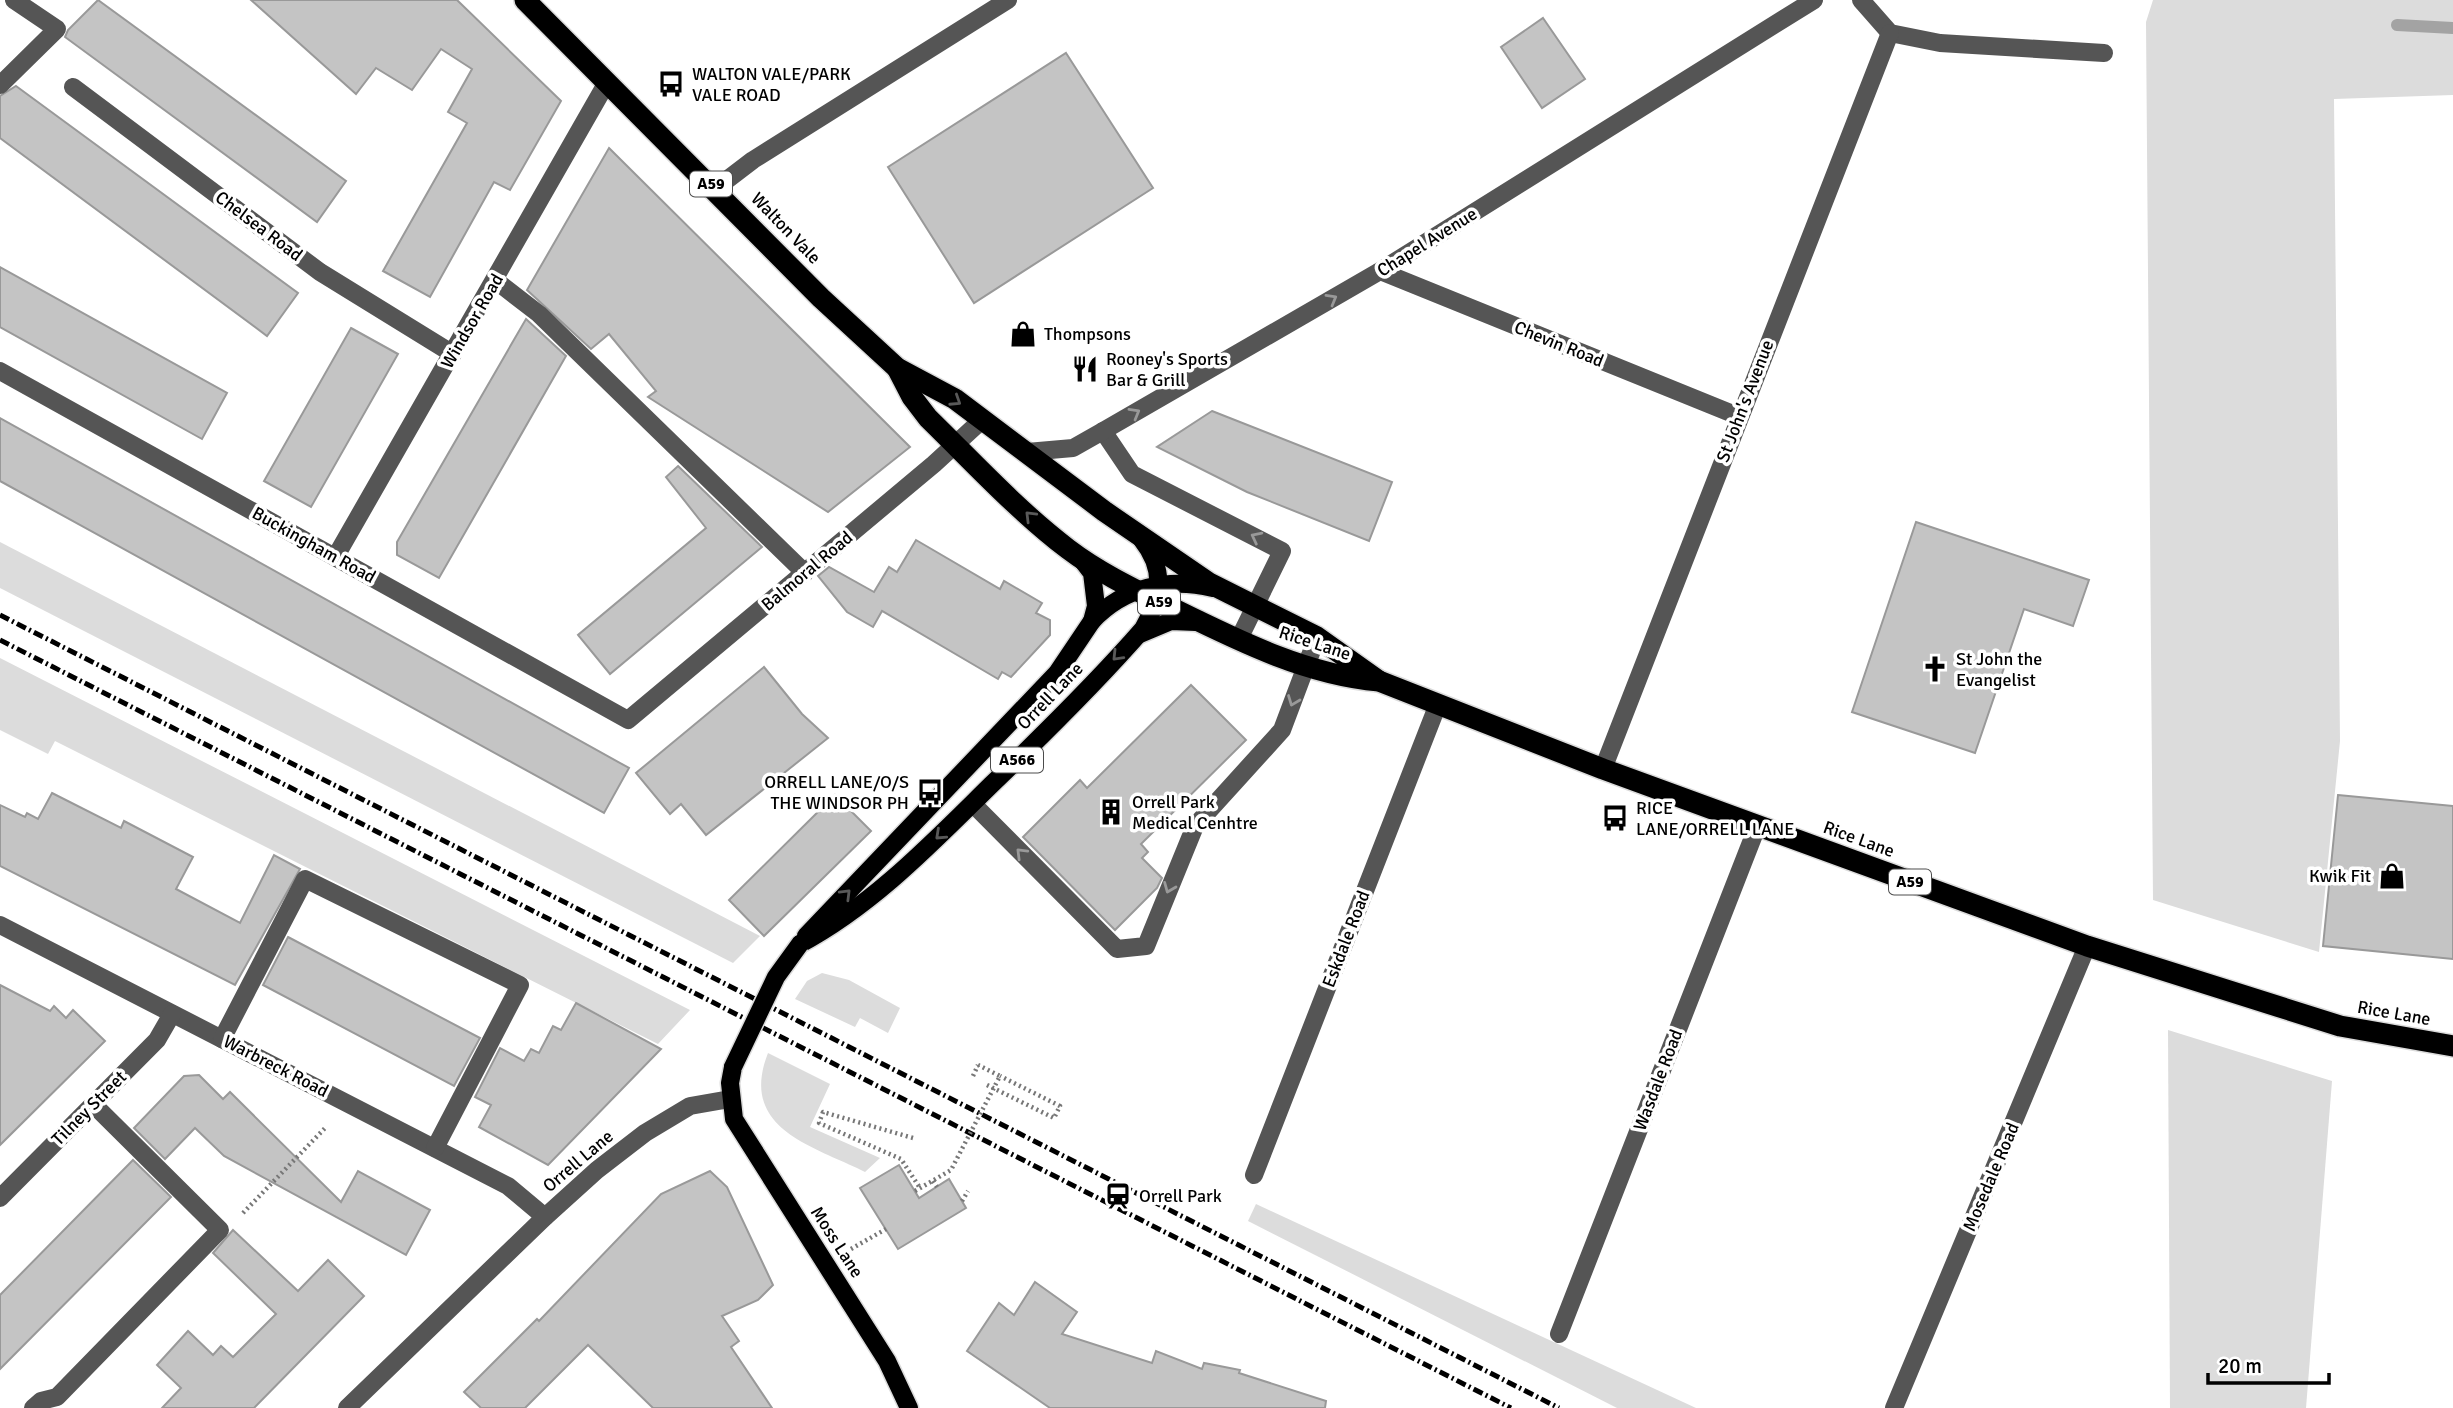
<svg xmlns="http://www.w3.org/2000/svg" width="2453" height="1408" font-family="Signika,sans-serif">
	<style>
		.green { fill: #dcdcdc }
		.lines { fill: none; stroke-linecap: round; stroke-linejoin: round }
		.stream { stroke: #a3a3a3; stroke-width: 12 }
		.building { fill: #c4c4c4; stroke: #999; stroke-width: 2 }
		.major-casing { stroke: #dbdbdb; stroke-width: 21 }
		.highway-casing { stroke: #dbdbdb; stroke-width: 24 }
		.path { stroke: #777; stroke-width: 4.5; stroke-dasharray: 2 3.5; stroke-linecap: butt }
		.minor { stroke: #555; stroke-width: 18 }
		.major { stroke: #000; stroke-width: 18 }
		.highway { stroke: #000; stroke-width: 21 }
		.rail { stroke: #000; stroke-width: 5; stroke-dasharray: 10 3.5 2 3.5; stroke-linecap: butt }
		.major-bridge-casing { stroke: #dbdbdb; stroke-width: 21; stroke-linecap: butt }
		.path-bridge { stroke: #777; stroke-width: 4.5; stroke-dasharray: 2 3.5; stroke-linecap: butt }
		.major-bridge { stroke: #000; stroke-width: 18 }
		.oneway { stroke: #999 }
		.oneway2 { stroke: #595959 }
		.labels { text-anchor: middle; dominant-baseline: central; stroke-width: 7; stroke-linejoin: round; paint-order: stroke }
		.shield { fill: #fff; stroke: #4c4c4c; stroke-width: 2 }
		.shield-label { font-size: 16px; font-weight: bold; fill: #000 }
		.poi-label { font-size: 18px; fill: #000; stroke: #fff; text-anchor: start }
		.street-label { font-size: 18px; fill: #000; stroke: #fff }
	</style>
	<rect width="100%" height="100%" fill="#fff"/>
	<g class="green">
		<path d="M2153 0H2453V95L2334 99 2340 741 2319 952 2153 900 2146 22Z"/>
		<path d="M0 542 760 936 733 963 0 588Z"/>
		<path d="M0 658 690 1010 658 1044 55 741 48 754 0 730Z"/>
		<path d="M822 973 849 980 900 1008 888 1033 860 1018 855 1027 795 999 807 981Z"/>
		<path d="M2168 1030 2332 1081 2306 1408H2170Z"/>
		<path d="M768 1053 830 1084 810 1127 880 1158 865 1172C813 1146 738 1129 768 1053Z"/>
		<path d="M1256 1204 1696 1408H1617L1248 1221Z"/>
	</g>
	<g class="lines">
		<path class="stream" d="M2397 25 2453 28"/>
	</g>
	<g class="building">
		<path d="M98 0 346 181 317 222 65 37 68 30Z"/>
		<path d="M251 0H457L561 101 510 190 494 182 430 297 383 271 467 123 448 112 472 69 441 49 412 90 376 68 356 94Z"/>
		<path d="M1543 18 1585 79 1542 108 1501 47Z"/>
		<path d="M1066 53 1153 188 974 303 888 167Z"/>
		<path d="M16 86 298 293 267 336 0 138V96Z"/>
		<path d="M609 148 910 447 828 512 648 397 656 391 609 334 591 349 527 290Z"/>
		<path d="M0 267 227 393 202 439 0 327Z"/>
		<path d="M526 319 566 356 439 578 397 555V542Z"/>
		<path d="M351 328 398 354 311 507 264 481Z"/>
		<path d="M1212 411 1392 482 1369 541 1247 492 1157 447Z"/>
		<path d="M0 418 629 768 604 813 0 481Z"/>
		<path d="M678 466 762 547 610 674 578 635 706 528 666 477Z"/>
		<path d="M1916 522 2089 580 2073 626 2024 609 1975 753 1852 712Z"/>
		<path d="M916 540 1000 589 1004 581 1042 603 1036 613 1050 620V635L1011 677 1002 672 998 679 882 611 873 627 847 612 818 576 829 567 874 592 889 567 897 572Z"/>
		<path d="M764 667 802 714 828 738 706 835 681 804 670 814 636 773Z"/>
		<path d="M1191 685 1246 740 1141 844 1148 852 1142 858 1162 878 1157 888 1115 930 1023 837 1080 780 1087 788Z"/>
		<path d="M52 793 121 828 124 821 193 857 176 889 240 923 274 855 300 869 235 985 0 866V805L25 817 27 813 38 819Z"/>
		<path d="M835 795 871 831 764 936 729 900Z"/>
		<path d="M2338 795 2453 806V959L2323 946Z"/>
		<path d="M288 937 480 1038 454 1086 263 985Z"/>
		<path d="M0 985 50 1011 54 1006 66 1018 73 1010 105 1041 0 1145Z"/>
		<path d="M576 1003 661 1049 548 1165 479 1127 491 1105 475 1097 500 1048 524 1061 531 1049 539 1053 553 1026 561 1030Z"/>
		<path d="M199 1075 223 1099 230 1092 341 1202 358 1171 430 1210 406 1255 224 1156 195 1128 165 1159 134 1128 184 1076Z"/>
		<path d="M133 1160 171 1197 0 1369V1295Z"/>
		<path d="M899 1165 919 1198 949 1179 966 1208 898 1249 860 1188Z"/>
		<path d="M710 1171 727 1187 773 1285 758 1300 722 1316 739 1341 731 1347 772 1408H653L588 1345 525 1408H481L464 1392 537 1319 539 1321 661 1194Z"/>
		<path d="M233 1230 298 1291 328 1260 364 1296 254 1408H162L181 1388 157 1365 188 1331 213 1355 221 1346 233 1357 276 1314 213 1253Z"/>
		<path d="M1035 1282 1077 1312 1062 1334 1152 1363 1156 1351 1202 1369 1204 1363 1240 1370 1239 1373 1326 1401 1325 1408H1050L967 1351 999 1303 1014 1315Z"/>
	</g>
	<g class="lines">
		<g class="major-casing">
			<g id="major">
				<path d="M1092 621C1124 587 1168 577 1213 588"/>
				<path d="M1140 634 1171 621 1196 622"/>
				<path d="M806 936 1057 673 1092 621 1096 606 1092 573 1082 560"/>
				<path d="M800 944C873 905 932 843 991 785 1043 735 1096 683 1143 629 1161 598 1166 570 1142 540"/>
				<path d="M733 1067 730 1083 734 1119 887 1361 909 1408"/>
			</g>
		</g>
		<g class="highway-casing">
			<g id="highway">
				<path d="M525 0 821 298 897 368 955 399 1104 511 1209 583 1317 637 1379 681"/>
				<path d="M897 368 912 397 928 418C973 462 1018 511 1068 549 1101 574 1138 591 1174 609 1239 641 1307 675 1379 681L1603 769 2087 946 2340 1026 2453 1046"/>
			</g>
		</g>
		<g class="path">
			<path d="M973 1076 978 1065"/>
			<path d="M987 1085 1054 1118 1060 1106 1000 1076"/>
			<path d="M913 1138 823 1112 819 1123 901 1159 920 1188"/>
			<path d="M933 1181 937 1187"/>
			<path d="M962 1201 968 1191"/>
			<path d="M243 1213 327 1126"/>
			<path d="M851 1249 886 1229"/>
		</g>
		<g class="minor">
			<path d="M1861 0 1890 33 1940 43 2104 53"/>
			<path d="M0 85 57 29 14 0"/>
			<path d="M73 87 320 272 453 354"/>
			<path d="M715 189 753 160 1008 0"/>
			<path d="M1380 271 1738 416"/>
			<path d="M495 280 539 314 805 573"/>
			<path d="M0 371 628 720 934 464 983 419"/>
			<path d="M1103 431 1132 474 1282 551 1239 639"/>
			<path d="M1027 452 1073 448 1103 431 1380 271 1814 0"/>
			<path d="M336 556 606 84"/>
			<path d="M1603 769 1890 33"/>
			<path d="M973 804 1117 949 1146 946 1195 826 1282 730 1317 637"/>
			<path d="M0 925 508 1186 545 1217"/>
			<path d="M222 1039 305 879 520 985 435 1148"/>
			<path d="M1254 1175 1438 704"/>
			<path d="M0 1198 157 1040 172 1014"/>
			<path d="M1559 1334 1757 827"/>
			<path d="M33 1408 41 1401 57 1397 220 1230 93 1104"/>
			<path d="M347 1408 545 1217 597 1170 645 1133 690 1106 730 1099"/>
			<path d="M1894 1408 2087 946"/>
		</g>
		<use href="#major" class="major"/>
		<use href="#highway" class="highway"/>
		<g class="rail">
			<path d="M0 615 1559 1408"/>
			<path d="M0 640 1511 1408"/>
		</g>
		<g class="major-bridge-casing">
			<path id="major-bridge" d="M733 1067 776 977 800 944"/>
		</g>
		<path class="path-bridge" d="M915 1191 951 1170 1000 1076 978 1065"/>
		<use href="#major-bridge" class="major-bridge"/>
	</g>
	<defs><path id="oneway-chevron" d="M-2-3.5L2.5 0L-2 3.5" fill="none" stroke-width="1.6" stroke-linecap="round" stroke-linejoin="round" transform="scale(1.75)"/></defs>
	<g class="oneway">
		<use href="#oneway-chevron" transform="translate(1332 299) rotate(-30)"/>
		<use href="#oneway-chevron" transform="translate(1135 413) rotate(-30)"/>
		<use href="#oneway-chevron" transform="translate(1256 537) rotate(-153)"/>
		<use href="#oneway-chevron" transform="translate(1293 701) rotate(111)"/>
		<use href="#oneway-chevron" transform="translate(1021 853) rotate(-135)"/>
		<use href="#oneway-chevron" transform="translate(1169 888) rotate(112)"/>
	</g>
	<g class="oneway2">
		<use href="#oneway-chevron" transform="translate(956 401) rotate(33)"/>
		<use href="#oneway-chevron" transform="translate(1030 516) rotate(-135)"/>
		<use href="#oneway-chevron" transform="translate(1117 656) rotate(134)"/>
		<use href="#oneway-chevron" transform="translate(940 835) rotate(137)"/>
		<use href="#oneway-chevron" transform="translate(846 894) rotate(-45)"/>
	</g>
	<defs>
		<g id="bus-bare" transform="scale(2.1)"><path d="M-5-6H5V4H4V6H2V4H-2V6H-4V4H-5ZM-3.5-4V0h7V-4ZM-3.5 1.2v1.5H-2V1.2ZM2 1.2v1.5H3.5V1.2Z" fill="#000" stroke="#fff" stroke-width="2.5" paint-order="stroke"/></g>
		<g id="shop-bare" transform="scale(2.1)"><path d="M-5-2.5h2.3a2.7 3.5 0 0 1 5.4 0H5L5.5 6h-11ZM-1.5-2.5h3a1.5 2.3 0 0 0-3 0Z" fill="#000" stroke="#fff" stroke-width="2.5" paint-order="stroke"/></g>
		<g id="restaurant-bare" transform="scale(2.1)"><path d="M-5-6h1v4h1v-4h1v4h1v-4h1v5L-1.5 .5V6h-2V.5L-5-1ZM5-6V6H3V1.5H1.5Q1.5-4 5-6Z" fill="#000" stroke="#fff" stroke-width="2.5" paint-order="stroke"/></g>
		<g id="church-bare" transform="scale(2.1)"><path d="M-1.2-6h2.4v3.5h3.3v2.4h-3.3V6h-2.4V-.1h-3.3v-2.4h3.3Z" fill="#000" stroke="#fff" stroke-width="2.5" paint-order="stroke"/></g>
		<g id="building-bare" transform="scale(2.1)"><path d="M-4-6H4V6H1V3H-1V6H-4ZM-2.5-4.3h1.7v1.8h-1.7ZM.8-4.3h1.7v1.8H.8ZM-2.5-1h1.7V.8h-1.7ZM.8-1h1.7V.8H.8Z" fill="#000" stroke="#fff" stroke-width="2.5" paint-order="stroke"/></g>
		<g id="station-bare" transform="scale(2.1)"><path d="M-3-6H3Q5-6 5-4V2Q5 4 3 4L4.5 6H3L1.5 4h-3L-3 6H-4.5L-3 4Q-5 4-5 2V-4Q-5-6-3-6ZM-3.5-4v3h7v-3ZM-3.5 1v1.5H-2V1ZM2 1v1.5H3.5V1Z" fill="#000" stroke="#fff" stroke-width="2.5" paint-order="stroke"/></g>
	</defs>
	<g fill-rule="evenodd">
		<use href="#bus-bare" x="671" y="84"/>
		<use href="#shop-bare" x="1023" y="334"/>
		<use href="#restaurant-bare" x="1085" y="369"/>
		<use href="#church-bare" x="1935" y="669"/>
		<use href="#bus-bare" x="930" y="792"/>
		<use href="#building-bare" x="1111" y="812"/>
		<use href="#bus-bare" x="1615" y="818"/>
		<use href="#shop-bare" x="2392" y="876"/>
		<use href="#station-bare" x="1118" y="1196"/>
	</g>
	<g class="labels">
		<g class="shield">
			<rect x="690" y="171.5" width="42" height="25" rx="5"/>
			<rect x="1138" y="589.5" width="42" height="25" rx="5"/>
			<rect x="991" y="747.5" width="52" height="25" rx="5"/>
			<rect x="1889" y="869.5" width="42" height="25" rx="5"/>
		</g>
		<g class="shield-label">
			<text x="711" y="184">A59</text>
			<text x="1159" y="602">A59</text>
			<text x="1017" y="760">A566</text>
			<text x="1910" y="882">A59</text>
		</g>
		<g class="poi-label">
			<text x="692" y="74">WALTON VALE/PARK<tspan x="692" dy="21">VALE ROAD</tspan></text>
			<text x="1044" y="334">Thompsons</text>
			<text x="1106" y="359">Rooney's Sports<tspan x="1106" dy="21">Bar &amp; Grill</tspan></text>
			<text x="1956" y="659">St John the<tspan x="1956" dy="21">Evangelist</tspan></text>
			<text x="909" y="782" text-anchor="end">ORRELL LANE/O/S<tspan x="909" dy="21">THE WINDSOR PH</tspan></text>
			<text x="1132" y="802">Orrell Park<tspan x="1132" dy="21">Medical Cenhtre</tspan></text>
			<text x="1636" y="808">RICE<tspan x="1636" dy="21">LANE/ORRELL LANE</tspan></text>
			<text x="2371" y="876" text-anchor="end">Kwik Fit</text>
			<text x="1139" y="1196">Orrell Park</text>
		</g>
		<g class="street-label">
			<text transform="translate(259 226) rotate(37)">Chelsea Road</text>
			<text transform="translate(786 228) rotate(46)">Walton Vale</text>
			<text transform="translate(1427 242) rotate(-32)">Chapel Avenue</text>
			<text transform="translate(472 321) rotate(-60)">Windsor Road</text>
			<text transform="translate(1559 344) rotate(22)">Chevin Road</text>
			<text transform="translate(1745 401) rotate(-69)">St John's Avenue</text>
			<text transform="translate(314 545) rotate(29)">Buckingham Road</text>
			<text transform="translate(807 571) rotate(-40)">Balmoral Road</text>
			<text transform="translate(1315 643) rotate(18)">Rice Lane</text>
			<text transform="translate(1050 696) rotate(-46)">Orrell Lane</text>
			<text transform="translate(1859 839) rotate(20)">Rice Lane</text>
			<text transform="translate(1346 939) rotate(-69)">Eskdale Road</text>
			<text transform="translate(2394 1013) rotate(10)">Rice Lane</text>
			<text transform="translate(276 1066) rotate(27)">Warbreck Road</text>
			<text transform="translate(1658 1080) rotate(-69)">Wasdale Road</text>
			<text transform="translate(89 1108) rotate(-45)">Tilney Street</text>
			<text transform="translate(578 1161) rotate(-40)">Orrell Lane</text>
			<text transform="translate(1991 1177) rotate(-67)">Mosedale Road</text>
			<text transform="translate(837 1242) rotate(57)">Moss Lane</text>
		</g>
	</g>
	<path d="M2208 1373v10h121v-10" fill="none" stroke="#000000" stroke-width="3.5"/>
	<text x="2218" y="1373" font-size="21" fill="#000000" stroke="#ffffff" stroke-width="5" paint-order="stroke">20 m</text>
</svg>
